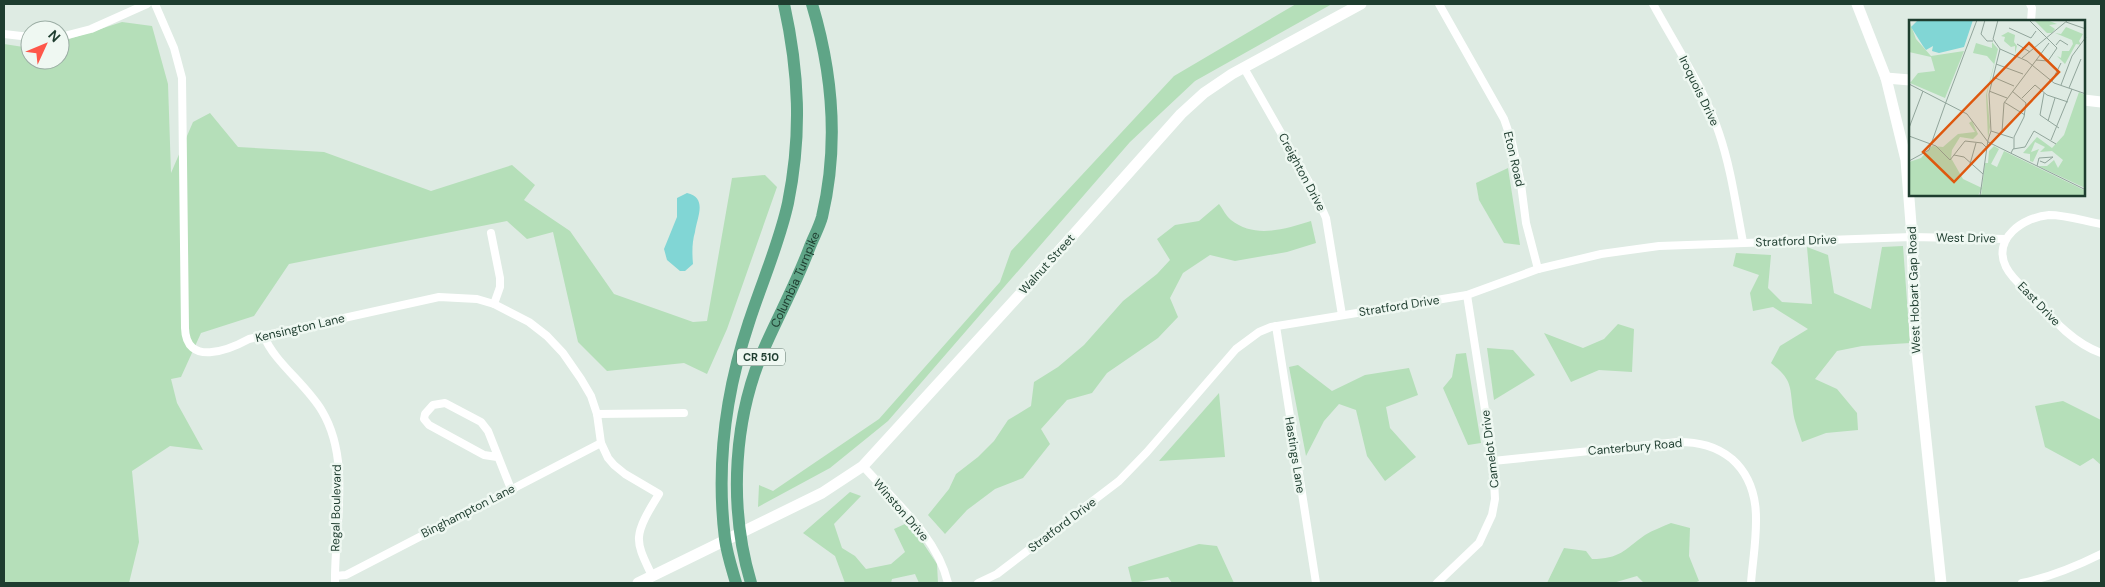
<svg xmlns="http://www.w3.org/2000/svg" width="2105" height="587" font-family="'DM Sans',sans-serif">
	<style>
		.green { fill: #b5dfb9 }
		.water { fill: #81d6d5 }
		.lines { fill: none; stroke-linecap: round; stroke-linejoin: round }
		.street { stroke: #fff; stroke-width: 8 }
		.secondary { stroke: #fff; stroke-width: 11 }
		.primary { stroke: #5fa587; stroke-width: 12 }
		.labels { text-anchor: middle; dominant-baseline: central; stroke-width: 5; stroke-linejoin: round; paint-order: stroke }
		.shield { fill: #eff8f2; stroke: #5d756a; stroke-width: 1 }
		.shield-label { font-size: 11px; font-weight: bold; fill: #1e3d2f }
		.street-label { font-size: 12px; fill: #1e3d2f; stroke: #eff8f2 }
		.inset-road { fill: none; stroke: #91a59b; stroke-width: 1 }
		.view { fill: #de580e; fill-opacity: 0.15; stroke: #de580e; stroke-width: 2.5 }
		.inset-edge { fill: none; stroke: #1e3d2f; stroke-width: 2.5 }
	</style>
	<rect width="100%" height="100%" fill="#deebe3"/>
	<g class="green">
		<path d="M1296 4H1332L1195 81 1130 142 888 421 830 468 758 507 759 485 773 491 879 419 1000 282 1011 251 1174 76Z"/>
		<path d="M122 22 152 26 168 84 171 173 193 122 210 113 238 147 324 152 431 191 512 165 535 185 524 200 570 231 614 294 693 322 707 321 732 178 765 175 777 187 727 329 707 374 684 363 607 371 578 342 553 232 527 239 507 221 289 264 254 316 201 333 181 377 171 379 177 403 203 450 170 446 132 471 139 542 129 583H4V44L30 48V60H60V42Z"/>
		<path d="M1508 168 1520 245 1504 243 1479 200 1476 183Z"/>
		<path d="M1219 204C1223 209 1226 216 1231 220 1255 239 1285 229 1311 221L1316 243 1287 252 1235 261 1210 255 1183 273 1170 298 1178 317 1158 338 1107 373 1092 393 1067 400 1041 429 1050 444 1023 478 995 489 967 510 945 534 928 515 949 489 956 474 978 457 994 441 1008 420 1031 406 1034 382 1058 367 1084 345 1123 301 1157 274 1170 260 1157 239 1175 225 1199 221Z"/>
		<path d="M1903 246 1910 343 1862 346 1837 351 1815 379 1837 389 1857 413 1858 430 1826 433 1802 442C1799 432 1794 421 1793 411 1790 385 1792 380 1771 363L1780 346 1808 329 1773 307 1753 311 1750 293 1759 275 1733 266 1736 253 1771 255 1768 288 1782 302 1812 304 1807 247 1828 255 1834 293 1871 309 1882 247Z"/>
		<path d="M1618 324 1634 329 1632 372 1599 370 1571 382 1544 333 1583 348 1604 339Z"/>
		<path d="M1487 348 1513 350 1535 375 1494 400Z"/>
		<path d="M1466 353 1481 443 1468 445 1443 388 1452 377 1456 354Z"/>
		<path d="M1298 365 1332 391 1365 375 1409 368 1418 395 1386 407 1390 428 1416 457 1385 481 1367 456 1356 410 1339 404 1324 421 1306 456 1289 367Z"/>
		<path d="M1219 393 1225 457 1159 461Z"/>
		<path d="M2063 401 2101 420V465L2093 458 2080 466 2045 447 2035 406Z"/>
		<path d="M850 492 861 496 834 524 842 548 855 556 866 569 891 564 905 552 894 529 907 523 921 540 937 564 938 583H919L915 574 892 579 891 583H845L835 556 803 533Z"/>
		<path d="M1671 523 1690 528 1689 556 1699 581 1694 583H1644L1637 576 1613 583H1547L1564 548 1586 551 1592 559C1620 559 1624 550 1645 535 1653 530 1662 527 1671 523Z"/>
		<path d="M1199 544 1217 546 1234 583H1172L1168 577 1132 583 1128 567Z"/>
	</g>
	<path class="water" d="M687 193C708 198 697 217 695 232 692 242 692 253 693 264L685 271H680L667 260 664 249 677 217V198Z"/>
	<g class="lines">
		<g class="street">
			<path d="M155 4 174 48 182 78 185 328C186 367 229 350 249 339L439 297 477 299 494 304 529 322 547 336 563 353 581 379 591 396 597 414 601 443 608 458 614 465 625 474 659 494C652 506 640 523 639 537 638 550 647 564 652 576"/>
			<path d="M1439 4 1504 119 1512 142 1521 184 1526 223 1538 269"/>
			<path d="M1653 4C1676 46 1704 88 1719 133 1731 168 1736 206 1743 242"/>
			<path d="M2030 4 2032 8 2031 21"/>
			<path d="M4 34 30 37"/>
			<path d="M60 37 91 29 147 4"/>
			<path d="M1244 68 1314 191 1326 218 1342 315"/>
			<path d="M2101 224C2084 221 2066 215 2049 215 2023 217 1992 239 2006 267 2013 281 2027 290 2037 301 2055 322 2074 343 2101 353"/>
			<path d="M491 233 500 278V287L494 304"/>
			<path d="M1276 326 1316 583"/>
			<path d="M264 336C274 362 306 384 322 411 352 461 334 528 335 583"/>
			<path d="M597 414 684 413"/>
			<path d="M497 457 484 455 429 425 424 419 425 414 433 405 445 403 481 422 488 431 511 489"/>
			<path d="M1493 461 1678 442C1699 442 1716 446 1732 459 1768 491 1754 541 1751 583"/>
			<path d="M863 466C894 501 937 536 948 583"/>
			<path d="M335 576 346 575 601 443"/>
			<path d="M978 583 997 574 1119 481 1147 452 1236 349 1259 332 1271 327 1467 295 1538 269 1601 254 1659 246 1912 237 2006 239"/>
			<path d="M1437 583 1479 543 1492 515 1495 499 1493 461 1467 295"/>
			<path d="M2022 583C2050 577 2075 567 2101 554"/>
		</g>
		<g class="secondary">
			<path d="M1857 4 1886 78 1906 160 1912 237 1915 335 1941 583"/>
			<path d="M1886 78 1910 80"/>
			<path d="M2084 100 2101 102"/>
			<path d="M638 583 822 493 863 466 1033 280 1181 114 1204 93 1232 74 1361 4"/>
		</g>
		<g class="primary">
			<path d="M736 583C732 569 727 554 725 539 716 466 726 391 749 322 762 282 779 244 788 203 802 134 799 72 784 4"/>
			<path id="s1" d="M751 583C728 506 733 415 767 342 781 311 797 281 809 249 813 238 819 228 822 217 839 145 833 74 812 4"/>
		</g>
	</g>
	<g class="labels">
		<rect class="shield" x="737" y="348.5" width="48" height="17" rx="4"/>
		<g class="shield-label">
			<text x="761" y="357">CR 510</text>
		</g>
		<g class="street-label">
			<text transform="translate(1699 91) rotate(64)">Iroquois Drive</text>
			<text transform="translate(1514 159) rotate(77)">Eton Road</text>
			<text transform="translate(1302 172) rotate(62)">Creighton Drive</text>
			<text transform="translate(1966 238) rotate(1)">West Drive</text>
			<text transform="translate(1796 241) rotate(-2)">Stratford Drive</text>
			<text transform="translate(1047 264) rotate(-48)">Walnut Street</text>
			<text stroke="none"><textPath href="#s1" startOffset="315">Columbia Turnpike</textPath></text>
			<text transform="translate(1914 290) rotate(-92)">West Hobart Gap Road</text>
			<text transform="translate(2039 304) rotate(46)">East Drive</text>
			<text transform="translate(1399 306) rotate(-9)">Stratford Drive</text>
			<text transform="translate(300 328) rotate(-13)">Kensington Lane</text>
			<text transform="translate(1635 447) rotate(-5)">Canterbury Road</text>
			<text transform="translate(1490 449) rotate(-97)">Camelot Drive</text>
			<text transform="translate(1295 455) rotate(81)">Hastings Lane</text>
			<text transform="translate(336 508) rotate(-89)">Regal Boulevard</text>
			<text transform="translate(901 510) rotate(49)">Winston Drive</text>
			<text transform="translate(468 511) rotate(-27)">Binghampton Lane</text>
			<text transform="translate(1062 525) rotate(-37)">Stratford Drive</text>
		</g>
	</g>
	<g transform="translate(1909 20)">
		<rect width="176" height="176" fill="#deebe3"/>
		<path d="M0 0 7 19 22 36 55 31 36 78 1 63 9 53 26 51 22 37 0 32ZM125 0H138L148 4 140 5 146 9 143 13H138ZM157 7 174 14 170 21 172 25 167 24 156 44 148 36 152 38 153 31H160L164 24 163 20 146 13 152 14ZM99 12 106 15 105 22 108 26 106 34V26L102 27 95 21 96 17 92 16ZM83 22 89 29 78 74 81 107 79 118 77 75 85 44 78 36 64 33 67 23 83 28ZM170 72 176 75V168L129 146H138L145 140 149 148 154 140 143 131 131 132 136 127 126 122 122 132 130 129 124 142 121 141V134L114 133 128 117 143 128 155 115ZM63 101 69 114 64 119 51 117 43 130 42 138 54 159 73 168 69 176H0V142L12 138 23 126 34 127 49 114 66 112 60 103ZM85 126 90 129 82 144 88 147 95 131 177 171 176 176H72L76 143H79L80 131Z" fill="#b5dfb9"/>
		<path d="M9 0H64L55 27 30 33 23 31 24 26 17 30 14 26 2 7Z" fill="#81d6d5"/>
		<path class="inset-road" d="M76 0 72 14 78 21H84M89 0 84 19 91 29 118 41 145 63 177 74M120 0 148 28 139 41 127 40M157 2 177 9M100 8 122 18 127 11M108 24 121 32M147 25 151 20 159 25M113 38 159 0M87 44 114 54M84 57 105 66M143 61 152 43M0 64 58 94 79 122 177 170M152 65 163 36 177 17M160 68 172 39M80 71 98 78M103 71 117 83 115 97 105 117V129M135 73 131 95 150 108M113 78 126 65 138 75 159 82M37 82 68 0M95 82 116 95M139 101 146 78M0 108 14 71M82 111 104 118M93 112 95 83 140 23M0 116 27 126 41 140 56 121 73 123 77 127M79 120 82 111 80 74 91 29M142 120 163 69M102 133 104 129 116 127 125 111 147 124M45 135 55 137 74 154M0 141 20 130 37 82M61 144 67 123M128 146 130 138 144 137 136 143 131 141M71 176 79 120"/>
		<path class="view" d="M120 23 150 52 45 162 14 132Z"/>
		<rect width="176" height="176" class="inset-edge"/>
	</g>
	<rect width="2105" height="587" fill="none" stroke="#1e3d2f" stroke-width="10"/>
	<g transform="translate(45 45) rotate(46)"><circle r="24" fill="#eff8f2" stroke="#9bada4"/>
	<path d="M0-4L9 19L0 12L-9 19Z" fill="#fe574a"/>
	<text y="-8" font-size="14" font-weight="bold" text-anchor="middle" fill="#1e3d2f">N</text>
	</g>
</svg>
